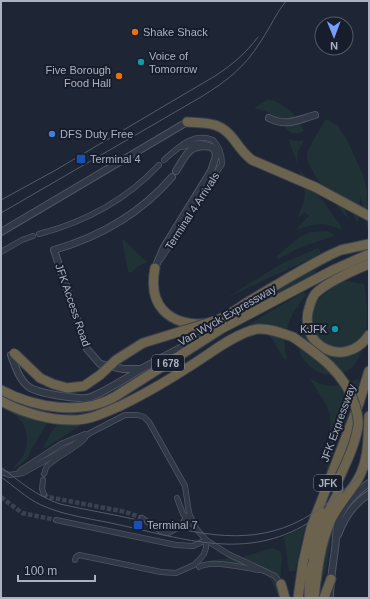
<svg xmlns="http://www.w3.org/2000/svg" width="370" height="599" font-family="Arial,sans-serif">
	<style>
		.green { fill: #203236 }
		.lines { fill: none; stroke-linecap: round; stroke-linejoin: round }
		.minor-tunnel { stroke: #3a4252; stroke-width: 4.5; stroke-dasharray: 4.5 2; stroke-linecap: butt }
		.minor-casing { stroke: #4f5564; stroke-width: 6 }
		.tertiary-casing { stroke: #4f5564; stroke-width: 8 }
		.motorway-casing { stroke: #3c4250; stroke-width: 11 }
		.minor { stroke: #313846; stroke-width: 4.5 }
		.tertiary { stroke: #313846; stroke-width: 6 }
		.motorway { stroke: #6c634e; stroke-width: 9 }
		.tram { stroke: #535b6d; stroke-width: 1 }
		.motorway-bridge-casing { stroke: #3c4250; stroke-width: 11; stroke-linecap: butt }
		.motorway-bridge { stroke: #6c634e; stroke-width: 9 }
		.food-dot { fill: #e8710a; stroke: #171d2a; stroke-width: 1.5 }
		.culture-dot { fill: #0f9aa8; stroke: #171d2a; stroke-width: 1.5 }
		.shop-dot { fill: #3f7fe0; stroke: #171d2a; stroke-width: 1.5 }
		.transit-dot { fill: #1a4fb4; stroke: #171d2a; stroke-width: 1.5 }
		.labels { text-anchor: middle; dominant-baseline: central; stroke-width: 4; stroke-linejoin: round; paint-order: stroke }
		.shield { fill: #171d2a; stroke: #7f8596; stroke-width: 1 }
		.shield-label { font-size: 10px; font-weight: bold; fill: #abb2c4 }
		.poi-label { font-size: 11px; fill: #abb2c4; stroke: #171d2a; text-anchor: start }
		.street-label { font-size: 11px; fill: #abb2c4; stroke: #171d2a }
	</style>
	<rect width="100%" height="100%" fill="#1e2635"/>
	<g class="green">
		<path d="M269 99C286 105 297 114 304 131 288 139 287 126 277 118 270 112 262 110 254 108Z"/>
		<path d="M326 119 337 125 346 138 363 175 367 189V202L369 209V235L360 195 359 221 357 222 350 209 345 211 350 221C340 209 305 169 307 154 308 148 322 126 326 119Z"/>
		<path d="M288 139 295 141H304C298 149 296 155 298 165Z"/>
		<path d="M298 167 341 226V229C322 222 315 223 297 230L296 229 309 216 305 212 299 217 298 216C308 197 306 186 298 167Z"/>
		<path d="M327 231 336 235 297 249 279 259 277 256 301 236 311 232Z"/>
		<path d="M123 239 147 262 137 267 130 273 128 271 122 240Z"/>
		<path d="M318 248 321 253 310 259 226 298 283 263Z"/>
		<path d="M315 269 317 274 113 389 162 357Z"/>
		<path d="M343 280 364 284C370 315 370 378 329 375 319 374 307 366 302 357 286 327 320 294 343 280Z"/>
		<path d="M304 292 306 295C291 313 280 333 287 358L284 359 273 340 266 332 246 328V327L261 317Z"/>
		<path d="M310 379C313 380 317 383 322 384 334 388 346 385 357 379L360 380 342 431 340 430 339 438 323 487H322L331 453 330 414 324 401Z"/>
		<path d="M12 411 50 419 33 446 28 458 13 470C15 465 21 460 24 454 31 440 26 421 12 413Z"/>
		<path d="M69 412H75L78 416 89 420 42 450 52 431Z"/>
		<path d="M334 524 326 569 319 590 322 591 321 598H316L321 557Z"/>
		<path d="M305 526 295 571H289L284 537Z"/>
		<path d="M272 548 280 551 282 557 279 598C276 592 274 584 269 578 254 560 225 565 204 564L213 560 243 557Z"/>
	</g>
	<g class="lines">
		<g class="minor-tunnel">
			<path d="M44 494 48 497 126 512 142 518"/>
			<path d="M1 497 22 513 56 520"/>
		</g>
		<g class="minor-casing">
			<g id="minor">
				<path d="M183 147C192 144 201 141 210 146"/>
				<path d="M39 234C85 222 127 199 159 165"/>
				<path d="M1 252 22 240 33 236"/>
				<path d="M161 259 222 164C222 154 220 147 213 140 193 132 179 147 164 160"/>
				<path d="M1 472 9 475 23 473 73 445 90 433 125 415H138L144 417 149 422 185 486 189 513 195 527 206 540 228 554 275 576 281 584"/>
				<path d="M18 474 21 470 61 444 85 434"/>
				<path d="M44 474C45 473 45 469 46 468 50 460 77 448 85 438"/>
				<path d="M43 480 42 489 44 494"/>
				<path d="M177 498 183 514 193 525"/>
				<path d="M142 518 162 532 168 533 181 526 186 517"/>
				<path d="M56 520 176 545 193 546 206 540"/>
				<path d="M75 560 76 557 79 555 161 572 176 573 194 565 200 559 204 554 206 548V540"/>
				<path d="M199 567C213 559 243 568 260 570"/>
			</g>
		</g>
		<g class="tertiary-casing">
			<g id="tertiary">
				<path d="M269 118C287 127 297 120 315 115"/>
				<path d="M172 177C141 213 99 237 54 250L87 349 100 364 123 369H141L206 334"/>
				<path d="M1 232 187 122"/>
				<path d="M155 268 164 247 211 171 216 156 215 151 212 147C189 143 186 155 176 171"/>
				<path d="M11 355C15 365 19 380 29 387 37 393 82 401 91 397 108 390 124 379 140 370"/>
				<path d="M338 535C344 518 353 504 369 494"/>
				<path d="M330 598C330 581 333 565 335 549 336 541 336 534 337 527 339 509 355 493 369 483"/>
			</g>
		</g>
		<g class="motorway-casing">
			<g id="motorway">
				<path d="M187 122C209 123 221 122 235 141 240 148 244 154 252 160L315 187 369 216"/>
				<path d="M369 264C352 271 331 280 317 292 314 294 311 301 310 305 295 345 345 371 369 335"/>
				<path d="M155 268C152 283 152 298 163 310 174 322 192 326 208 323 226 319 240 306 256 297 280 283 304 268 330 255L341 250 369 244"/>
				<path d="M1 390C35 408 83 416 116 396L221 329 333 270 369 254"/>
				<path d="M1 401C23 413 51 421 77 420 92 419 106 412 120 406 149 392 177 375 204 357 217 348 241 331 258 329 270 328 281 333 293 337"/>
				<path d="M324 520 339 491 337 483"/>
				<path d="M312 556 315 540 324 513"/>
				<path d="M281 584 285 598"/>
				<path d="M309 596V576L316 552"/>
				<path d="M298 598 303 563 311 528 359 403 369 371"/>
				<path d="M314 598C317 572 320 544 331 520 338 505 350 493 358 479 369 460 368 437 369 416"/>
				<path d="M324 598 331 579"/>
			</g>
		</g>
		<use href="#minor" class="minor"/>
		<use href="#tertiary" class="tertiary"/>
		<use href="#motorway" class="motorway"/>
		<g class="tram">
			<path d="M1 200 54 171 215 76C232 65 246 53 258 37"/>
			<path d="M1 213 201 97C227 81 245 67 261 41 270 28 276 13 286 1"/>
			<path d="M1 467C20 482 37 496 60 504 86 510 112 514 138 520 191 531 241 547 293 524 322 511 346 488 369 468"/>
			<path d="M1 477C14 486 26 498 41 505 65 516 94 519 120 525 184 539 247 561 308 523"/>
		</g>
		<g class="motorway-bridge-casing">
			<g id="motorway-bridge">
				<path d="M293 337C319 355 345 373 355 405 357 412 359 419 358 426 355 446 345 465 337 483"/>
				<path d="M14 353 40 378 53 384 67 388 84 386 100 375 116 360 143 343 208 323"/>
			</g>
		</g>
		<use href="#motorway-bridge" class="motorway-bridge"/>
	</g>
	<g class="food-dot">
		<circle cx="135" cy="32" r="4"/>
		<circle cx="119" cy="76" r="4"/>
	</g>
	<g class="culture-dot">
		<circle cx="141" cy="62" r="4"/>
		<circle cx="335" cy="329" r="4"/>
	</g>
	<circle class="shop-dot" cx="52" cy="134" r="4"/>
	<g class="transit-dot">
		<rect x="76" y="154" width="10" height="10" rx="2"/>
		<rect x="133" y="520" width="10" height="10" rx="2"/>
	</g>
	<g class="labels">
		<g class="shield">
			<rect x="152" y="355" width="32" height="16" rx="3"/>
			<rect x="314" y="475" width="28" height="16" rx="3"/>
		</g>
		<g class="shield-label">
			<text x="168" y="363">I 678</text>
			<text x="328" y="483">JFK</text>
		</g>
		<g class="poi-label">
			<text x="143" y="32">Shake Shack</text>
			<text x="149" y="56">Voice of<tspan x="149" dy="13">Tomorrow</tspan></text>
			<text x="111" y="70" text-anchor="end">Five Borough<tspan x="111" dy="13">Food Hall</tspan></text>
			<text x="60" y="134">DFS Duty Free</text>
			<text x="90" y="159">Terminal 4</text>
			<text x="327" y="329" text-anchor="end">KJFK</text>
			<text x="147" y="525">Terminal 7</text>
		</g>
		<g class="street-label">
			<text transform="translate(192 211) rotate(-57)">Terminal 4 Arrivals</text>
			<text transform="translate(73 305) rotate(71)">JFK Access Road</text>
			<text transform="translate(227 315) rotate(-30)">Van Wyck Expressway</text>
			<text transform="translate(338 423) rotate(-70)">JFK Expressway</text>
		</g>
	</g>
	<rect width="370" height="599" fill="none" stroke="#abb2c4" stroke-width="4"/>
	<g transform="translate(334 36) rotate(179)"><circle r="19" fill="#171d2a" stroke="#525968"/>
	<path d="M0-3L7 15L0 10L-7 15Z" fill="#789efc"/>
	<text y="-6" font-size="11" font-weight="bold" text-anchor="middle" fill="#abb2c4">N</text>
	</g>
	<path d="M18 575v6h77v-6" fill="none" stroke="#abb2c4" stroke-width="2"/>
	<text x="24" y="575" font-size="12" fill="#abb2c4" stroke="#171d2a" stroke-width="3" paint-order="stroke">100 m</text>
</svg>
